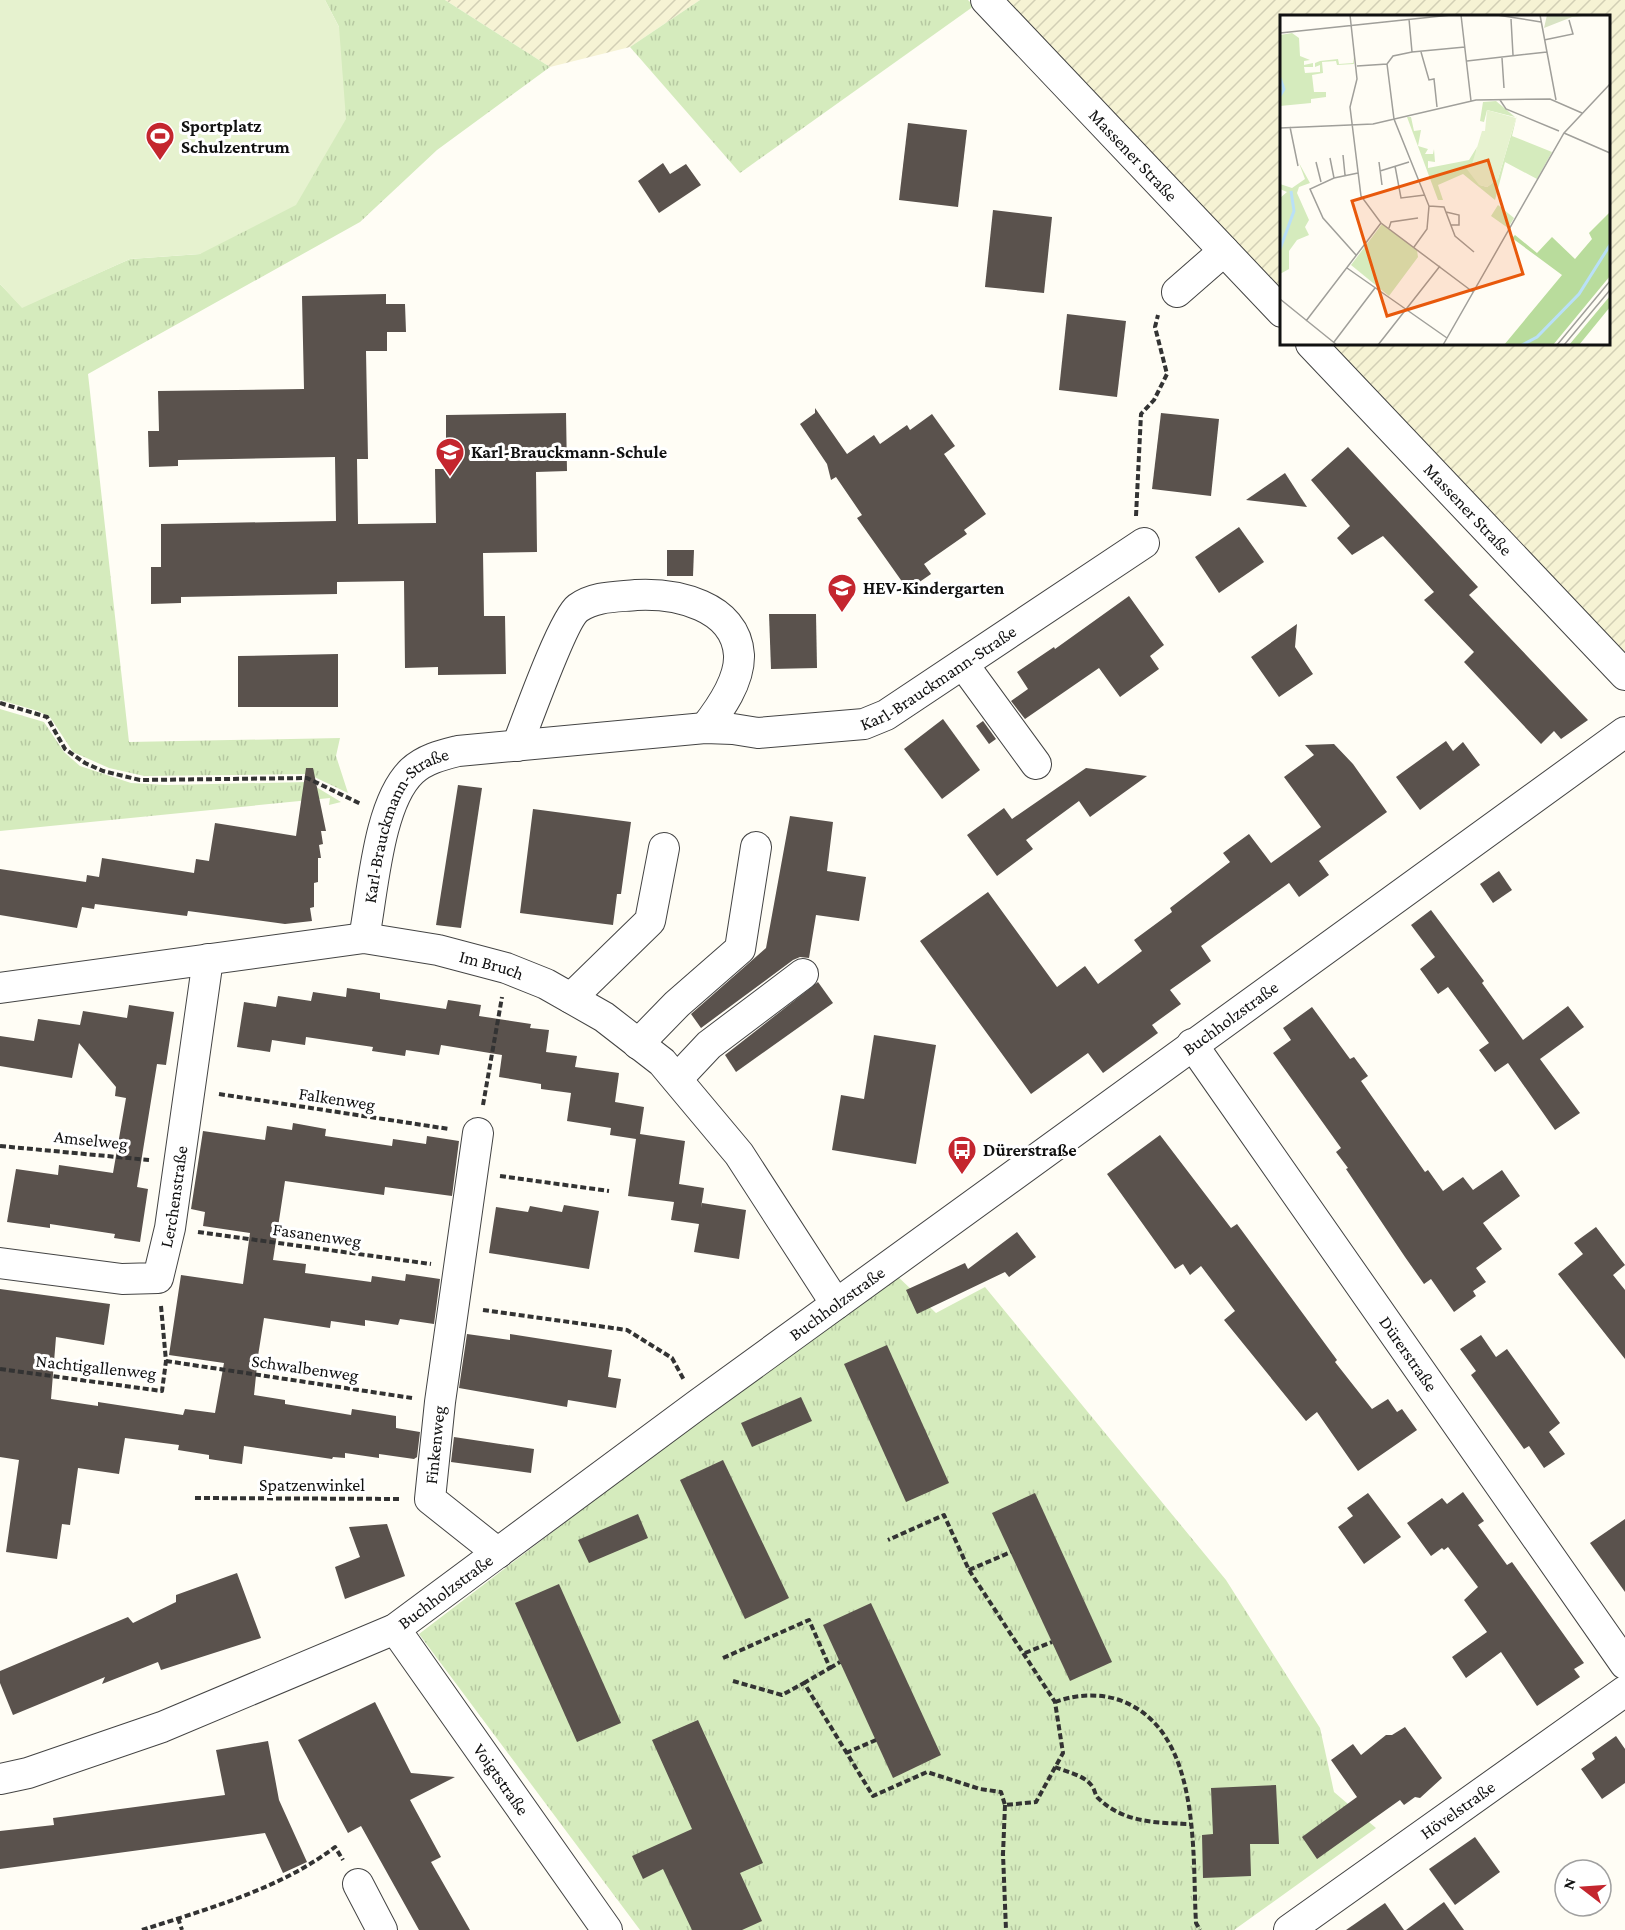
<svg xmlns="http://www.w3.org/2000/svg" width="1625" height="1930" font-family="'Crimson Pro',serif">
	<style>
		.farmland { fill: url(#farmland-furrows) }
		.grass { fill: url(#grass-tufts) }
		.pitch { fill: #e6f2cf }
		.building { fill: #5a524d }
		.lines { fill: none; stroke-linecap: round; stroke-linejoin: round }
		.minor-casing { stroke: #444; stroke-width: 32 }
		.path { stroke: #333; stroke-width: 4; stroke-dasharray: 6 3; stroke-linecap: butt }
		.minor { stroke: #fff; stroke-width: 30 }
		.labels { text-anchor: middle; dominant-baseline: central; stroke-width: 6; stroke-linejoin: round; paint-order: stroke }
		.poi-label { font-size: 18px; font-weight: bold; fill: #111; stroke: #fff; text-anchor: start }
		.street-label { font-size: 18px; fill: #111; stroke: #fff }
		.inset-river { fill: none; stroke: #b9e0f7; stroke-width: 3 }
		.inset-road { fill: none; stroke: #a09f9a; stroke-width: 1.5 }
		.view { fill: #e8590c; fill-opacity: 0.15; stroke: #e8590c; stroke-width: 3 }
		.inset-edge { fill: none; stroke: #111; stroke-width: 3 }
	</style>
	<defs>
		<pattern id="farmland-furrows" width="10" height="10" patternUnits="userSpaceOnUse" patternTransform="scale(1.5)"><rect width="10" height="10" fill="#f6f3d4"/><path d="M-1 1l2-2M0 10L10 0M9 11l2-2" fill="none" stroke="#d2cfb5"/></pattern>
		<pattern id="grass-tufts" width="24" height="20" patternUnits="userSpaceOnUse" patternTransform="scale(1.5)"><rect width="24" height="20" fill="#d5ebbd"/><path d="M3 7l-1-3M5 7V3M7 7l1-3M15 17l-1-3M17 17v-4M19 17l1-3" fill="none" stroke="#b6c8a1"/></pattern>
	</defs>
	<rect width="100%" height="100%" fill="#fffdf5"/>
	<g class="farmland">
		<path d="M445 0H700L630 47 550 67Z"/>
		<path d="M986 0H1625V675L1311 344H1608V16H1282L1281 312Z"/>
	</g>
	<g class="grass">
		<path d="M325 0H445L550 67 437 150 360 222 88 374 129 742 340 738 336 756 348 793 308 774 144 776 109 768 73 752 50 717 38 711 0 700V284L22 307 130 259 200 254 339 27Z"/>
		<path d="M700 0H968L974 6 740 173 630 47Z"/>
		<path d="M0 709 44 722 64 752 80 766 131 783 167 785 308 782 341 802 329 805 330 798 0 831Z"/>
		<path d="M893 1272 936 1313 985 1287 1226 1580 1320 1728 1334 1792 1376 1828 1234 1930H640L419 1634Z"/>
	</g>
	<path class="pitch" d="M0 0H325L339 27 346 119 296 205 200 254 130 259 22 308 0 284Z"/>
	<g class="building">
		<path d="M908 123 967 130 958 207 899 200Z"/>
		<path d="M663 163 670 174 686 164 701 185 659 213 638 181Z"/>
		<path d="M993 210 1052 217 1044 293 985 287Z"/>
		<path d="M386 294V304H405L406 332H387V351H366L368 459H357L358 524 436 523 435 469H446V415L566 413 567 471 536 472 537 552 483 553 484 616H505L506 674 438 675V667L405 668 404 581 337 582V594L181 597V603L151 604V567H161V524L336 521 335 457 178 460V466L149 467 148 431H159L158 391 304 389 302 296Z"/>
		<path d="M1067 314 1126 321 1117 397 1059 390Z"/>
		<path d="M815 408 847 454 874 435 880 444 907 425 910 430 932 414 955 446 944 454 986 514 964 530 967 534 924 564 931 574 908 590 857 518 862 515 836 477 831 480 827 464 800 424 815 413Z"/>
		<path d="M1161 413 1219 419 1211 496 1152 489Z"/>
		<path d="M1348 447 1478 587 1469 595 1588 720 1561 739 1554 731 1541 744 1464 662 1474 652 1424 600 1434 592 1383 536 1352 555 1337 538 1350 526 1311 480Z"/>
		<path d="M1285 473 1307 507 1246 500Z"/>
		<path d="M1239 527 1264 562 1219 593 1195 557Z"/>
		<path d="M667 550H694L693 576H667Z"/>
		<path d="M1129 596 1164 645 1150 656 1159 669 1120 697 1099 668 1025 719 1011 701 1028 689 1017 672 1054 647 1055 649Z"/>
		<path d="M769 614H816L817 668 771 669Z"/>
		<path d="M1297 624 1295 647 1313 674 1279 697 1251 657Z"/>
		<path d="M338 654V707H238V656Z"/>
		<path d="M943 719 980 770 942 799 904 749Z"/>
		<path d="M983 721 996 739 989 744 976 726Z"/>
		<path d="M1446 741 1453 751 1463 742 1480 765 1420 810 1396 777Z"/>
		<path d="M1334 744 1353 764 1387 812 1319 861 1329 875 1299 897 1289 883 1201 946 1211 961 1170 990 1181 1004 1152 1025 1158 1033 1103 1073 1088 1053 1031 1094 920 941 988 892 1057 987 1085 966 1098 984 1142 951 1134 940 1172 912 1170 908 1230 862 1223 853 1249 834 1271 863 1321 827 1284 777 1314 755 1305 745Z"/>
		<path d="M306 768H313L326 831H321L323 844 319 845 321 858H318V882L314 883V907L310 908 312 921 285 924 188 911 187 916 95 904 94 909 82 907 77 928 0 915V869L86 882 87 875 99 877 102 858 194 873 196 859 209 861 215 823 296 836Z"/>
		<path d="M1086 768 1147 776 1090 817 1079 801 1026 840 1033 849 997 876 967 835 1004 808 1012 819Z"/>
		<path d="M458 785 482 788 461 928 436 925Z"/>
		<path d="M533 809 631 822 621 894H617L613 925 520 913Z"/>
		<path d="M790 816 833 822 827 871 866 877 859 921 816 915 809 958 800 957 793 960 701 1028 691 1014 766 948Z"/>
		<path d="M1499 871 1512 890 1493 903 1480 884Z"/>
		<path d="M1431 910 1484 981 1482 983 1523 1040 1568 1006 1584 1027 1540 1059 1580 1113 1555 1130 1508 1063 1495 1072 1479 1050 1489 1043 1448 987 1438 994 1420 969 1435 957 1411 925Z"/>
		<path d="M818 982 833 1003 736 1072 725 1055Z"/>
		<path d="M347 988 380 993V999L446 1009 448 1000 481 1005 479 1016 531 1024 530 1028 549 1030 546 1052 577 1056 575 1067 619 1073 615 1102 644 1107 640 1134 685 1141 679 1184 704 1188 701 1208 702 1203 746 1210 739 1259 694 1252 699 1224 671 1220 674 1202 628 1196 636 1139 610 1135 611 1128 567 1121 571 1093 541 1089V1084L499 1077 502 1055 441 1045 439 1055 406 1050 405 1056 372 1051 373 1047 306 1037 305 1045 272 1040 270 1052 237 1047 244 1002 276 1007 278 996 311 1001 313 992 346 997Z"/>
		<path d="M129 1005 174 1012 166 1065 157 1064 137 1187 148 1189 140 1242 114 1238 115 1234 50 1224V1228L7 1222 16 1169 58 1175 59 1165 113 1173 126 1098 115 1096 116 1087 79 1043 72 1078 0 1066V1036L34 1041 38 1019 80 1025 83 1011 127 1018Z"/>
		<path d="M1312 1007 1350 1059 1354 1057 1368 1076 1361 1081 1425 1172 1428 1170 1443 1191 1463 1177 1473 1190 1502 1170 1520 1196 1483 1223 1502 1249 1476 1268 1486 1282 1473 1291 1476 1296 1454 1312 1431 1279 1424 1284 1405 1257 1346 1169 1348 1168 1336 1152 1341 1148 1273 1053 1291 1040 1283 1028Z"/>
		<path d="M874 1035 936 1045 916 1164 832 1150 841 1095 864 1099Z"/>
		<path d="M293 1123 326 1129 325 1136 392 1146 393 1139 426 1144 427 1136 459 1141 452 1196 385 1187 384 1195 285 1181 273 1260 306 1264 305 1273 371 1282 372 1276 405 1281 406 1274 440 1279 434 1324 400 1319 398 1325 365 1320V1326L331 1321 330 1328 264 1318 258 1356 254 1395 285 1400V1404L351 1415 352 1409 396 1416V1428L420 1432 417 1457 414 1459 379 1454V1458L345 1453V1458L333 1457 332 1459 244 1446 242 1464 209 1459V1455L178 1450 179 1445 125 1438 119 1474 78 1468 70 1525 62 1524 57 1559 6 1552 19 1460 0 1457V1289L110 1304 104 1345 56 1337 51 1399 98 1406V1402L183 1415 185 1409 215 1413 224 1363 169 1355 181 1275 243 1284 250 1233 203 1226 205 1212 191 1209 203 1131 265 1140 267 1126 292 1130Z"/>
		<path d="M1160 1135 1231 1228 1237 1224 1337 1360 1335 1362 1372 1409 1388 1399 1397 1412 1402 1409 1417 1430 1358 1471 1317 1412 1306 1421 1224 1320 1235 1311 1201 1266 1190 1275 1183 1264 1175 1269 1107 1174Z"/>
		<path d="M564 1205 599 1211 589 1269 489 1253 496 1207 528 1212 530 1206 562 1212Z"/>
		<path d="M1596 1227 1625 1265 1613 1275 1625 1290V1359L1558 1274 1583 1254 1574 1243Z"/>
		<path d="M1017 1232 1036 1257 1009 1277 1005 1272 917 1314 906 1290 965 1263 968 1269Z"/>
		<path d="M467 1334 510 1340V1334L612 1350 608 1377 621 1379 616 1408 568 1400 567 1407 459 1388Z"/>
		<path d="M1481 1335 1496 1357 1507 1349 1560 1423 1549 1432 1565 1454 1544 1468 1529 1446 1524 1449 1471 1375 1476 1371 1460 1349Z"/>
		<path d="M887 1345 949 1483 906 1502 844 1364Z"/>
		<path d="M801 1397 812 1421 752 1447 741 1423Z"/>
		<path d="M454 1437 534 1449 531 1473 451 1462Z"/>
		<path d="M723 1460 789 1598 745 1619 680 1480Z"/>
		<path d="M1463 1492 1484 1521 1478 1525 1507 1565 1512 1562 1584 1663 1574 1669 1580 1677 1537 1706 1501 1652 1466 1678 1452 1657 1487 1632 1464 1600 1478 1587 1448 1547 1444 1550 1442 1548 1431 1556 1407 1523 1442 1498 1447 1504Z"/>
		<path d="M1035 1493 1112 1662 1070 1681 992 1513Z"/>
		<path d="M1368 1493 1401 1537 1364 1564 1338 1527 1353 1516 1347 1508Z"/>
		<path d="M638 1514 648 1538 589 1563 578 1540Z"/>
		<path d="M1625 1519V1592L1590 1543Z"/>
		<path d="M387 1524 405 1576 345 1599 335 1567 360 1557 349 1527Z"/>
		<path d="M237 1573 261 1638 161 1670 158 1662 102 1684 105 1677 13 1715 0 1683V1671L128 1617 133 1623 176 1602V1595Z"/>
		<path d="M559 1584 621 1723 577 1742 515 1603Z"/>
		<path d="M871 1603 941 1755 893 1778 823 1625Z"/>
		<path d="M375 1702 411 1773 455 1777 410 1800 441 1857 431 1862 470 1930H419L361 1826 348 1833 298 1740Z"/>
		<path d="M698 1720 763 1863 740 1873 762 1921 742 1930H692L663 1869 643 1879 632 1856 692 1829 652 1740Z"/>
		<path d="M1405 1727 1442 1778 1420 1798 1415 1797 1404 1805 1400 1800 1317 1859 1302 1837 1357 1797 1331 1760 1353 1744 1361 1755 1386 1735H1392Z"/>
		<path d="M1616 1736 1625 1749V1783L1602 1799 1581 1769 1595 1759 1592 1753Z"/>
		<path d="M268 1741 279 1800 307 1862 283 1873 265 1833 0 1869V1831L54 1825 53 1818 225 1795 216 1750Z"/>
		<path d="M1276 1785 1279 1844H1250L1251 1876 1203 1878 1202 1835 1213 1834 1211 1788Z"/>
		<path d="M1475 1837 1500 1872 1455 1905 1429 1869Z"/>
		<path d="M1444 1902 1464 1930H1406Z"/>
		<path d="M1385 1903 1404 1930H1346Z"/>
	</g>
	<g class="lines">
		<g class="minor-casing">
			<g id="minor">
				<path id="s1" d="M986 0 1282 312"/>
				<path d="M1177 292 1224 251"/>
				<path id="s2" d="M1311 344 1625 675"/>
				<path d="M963 664 1036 764"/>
				<path d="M517 746C526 723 563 619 578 608 595 596 616 597 636 595 675 593 736 605 739 655 740 681 720 709 705 728"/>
				<path id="s3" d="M364 938C373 892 378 803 412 771 425 759 442 755 458 751L705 728 733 729 758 733 864 724 886 715 1144 543"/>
				<path id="s4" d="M0 988 364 938 438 950 506 968 546 984 604 1017 662 1062 739 1154 836 1304"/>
				<path d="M571 998 650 921 664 848"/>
				<path d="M638 1044 677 1004 740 949 756 847"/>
				<path id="s5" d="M1192 1044 1625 1664"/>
				<path d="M677 1079 709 1045 803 974"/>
				<path d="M478 1133 440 1402 430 1499 498 1553"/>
				<path id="s6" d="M0 1263 122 1279 158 1278 170 1228 208 959"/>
				<path id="s7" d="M395 1629 607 1930"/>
				<path id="s8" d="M0 1779 28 1773 162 1727 395 1629 697 1405 1625 732"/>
				<path d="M358 1884 382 1930"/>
				<path id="s9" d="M1289 1930 1625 1691"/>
			</g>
		</g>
		<g class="path">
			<path d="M1136 516 1141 414 1154 400 1167 374 1155 327 1158 315"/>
			<path d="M0 703 47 717 65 749 85 763 103 771 140 780 307 778 361 804"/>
			<path d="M219 1094 449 1129"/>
			<path d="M483 1105 502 997"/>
			<path d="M0 1146 149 1160"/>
			<path d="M500 1176 609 1191"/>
			<path d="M198 1232 431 1264"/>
			<path d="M483 1310 627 1330 672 1358 684 1380"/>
			<path d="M166 1361 412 1398"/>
			<path d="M0 1369 162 1391 166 1361 161 1306"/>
			<path d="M195 1498 401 1499"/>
			<path d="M969 1570 1011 1552"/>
			<path d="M1025 1653 1052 1642"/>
			<path d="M723 1658 809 1620 830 1668 804 1683"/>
			<path d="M830 1668 840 1662"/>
			<path d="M733 1681 782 1695 804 1683 873 1796 927 1772 980 1789 1001 1792 1005 1805 1036 1802 1063 1753 1055 1702 969 1570 944 1515 888 1540"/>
			<path d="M1055 1702C1076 1694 1101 1693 1122 1701 1202 1732 1192 1854 1196 1923L1200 1930"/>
			<path d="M846 1753 876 1740"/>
			<path d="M1055 1767C1067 1772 1084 1775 1092 1786 1095 1790 1095 1795 1098 1798 1123 1823 1158 1823 1190 1824"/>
			<path d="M1005 1805 1003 1854 1006 1930"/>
			<path d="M178 1918 182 1930"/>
			<path d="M142 1930C207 1909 280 1889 335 1847L343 1860"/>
		</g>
		<use href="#minor" class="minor"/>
	</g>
	<defs>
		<g id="stadium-pin" transform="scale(1.5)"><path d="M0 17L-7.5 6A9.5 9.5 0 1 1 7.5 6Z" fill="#c4262e" stroke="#fff"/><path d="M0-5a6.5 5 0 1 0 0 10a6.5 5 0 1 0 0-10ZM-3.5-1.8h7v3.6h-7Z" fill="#fff"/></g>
		<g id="school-pin" transform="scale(1.5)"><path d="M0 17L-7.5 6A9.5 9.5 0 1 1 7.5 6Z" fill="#c4262e" stroke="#fff"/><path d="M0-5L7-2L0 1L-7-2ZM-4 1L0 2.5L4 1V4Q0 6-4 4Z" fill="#fff"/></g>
		<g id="bus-pin" transform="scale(1.5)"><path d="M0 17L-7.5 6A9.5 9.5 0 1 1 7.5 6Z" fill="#c4262e" stroke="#fff"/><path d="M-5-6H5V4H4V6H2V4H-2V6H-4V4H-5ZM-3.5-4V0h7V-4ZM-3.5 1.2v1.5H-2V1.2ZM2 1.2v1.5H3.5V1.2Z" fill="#fff"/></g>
	</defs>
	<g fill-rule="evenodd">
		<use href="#stadium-pin" x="160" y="136"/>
		<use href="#school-pin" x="450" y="452"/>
		<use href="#school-pin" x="842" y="588"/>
		<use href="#bus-pin" x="962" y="1150"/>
	</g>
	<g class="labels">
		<g class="poi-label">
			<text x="181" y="126">Sportplatz<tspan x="181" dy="21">Schulzentrum</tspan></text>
			<text x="471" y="452">Karl-Brauckmann-Schule</text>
			<text x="863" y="588">HEV-Kindergarten</text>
			<text x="983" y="1150">Dürerstraße</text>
		</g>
		<g class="street-label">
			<text stroke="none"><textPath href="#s1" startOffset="214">Massener Straße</textPath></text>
			<text stroke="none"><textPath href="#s2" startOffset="228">Massener Straße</textPath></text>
			<text stroke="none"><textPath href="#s3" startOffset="722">Karl-Brauckmann-Straße</textPath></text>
			<text stroke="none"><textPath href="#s3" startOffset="126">Karl-Brauckmann-Straße</textPath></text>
			<text stroke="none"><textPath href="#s4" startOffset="498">Im Bruch</textPath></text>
			<text stroke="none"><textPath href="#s8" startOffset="1458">Buchholzstraße</textPath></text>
			<text transform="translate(337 1099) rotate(9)">Falkenweg</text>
			<text transform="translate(91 1140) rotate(6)">Amselweg</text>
			<text stroke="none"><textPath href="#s6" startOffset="242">Lerchenstraße</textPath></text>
			<text transform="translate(317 1235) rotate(8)">Fasanenweg</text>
			<text stroke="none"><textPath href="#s8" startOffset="972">Buchholzstraße</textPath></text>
			<text stroke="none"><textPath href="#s5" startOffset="378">Dürerstraße</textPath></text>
			<text transform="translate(96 1367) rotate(6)">Nachtigallenweg</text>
			<text transform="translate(305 1368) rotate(8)">Schwalbenweg</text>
			<text transform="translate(435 1445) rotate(-84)">Finkenweg</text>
			<text x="312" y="1485">Spatzenwinkel</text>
			<text stroke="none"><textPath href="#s8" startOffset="486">Buchholzstraße</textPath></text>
			<text stroke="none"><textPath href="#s7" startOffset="184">Voigtstraße</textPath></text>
			<text stroke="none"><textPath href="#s9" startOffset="207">Hövelstraße</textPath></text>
		</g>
	</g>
	<g transform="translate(1280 15)">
		<rect width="330" height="330" fill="#fffdf5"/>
		<path d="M12 18 19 23 20 41 30 45 24 46V50L33 48V52H24L25 58 40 57V50L35 52V48L40 46 58 44 59 49 73 48V42L74 49 57 50 56 46 42 47 43 58 32 60 34 77H46V82L31 84V88L0 91V20ZM216 86 235 102 207 95 204 107 200 106 203 87ZM237 100 232 121 272 137 257 164 225 147 215 185 183 159 158 170 163 185H158L127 102H131L134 116 141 115 138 131 148 134 145 139H153L154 134 155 147 148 146V153L189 145 197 132 192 159 200 170 207 172 218 164ZM19 148 30 168 19 172 17 178 29 205 25 212 29 220 17 225 9 236V254L0 259V183L7 177 0 174V169L12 173 25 164ZM218 190 234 203 228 213 211 201ZM102 209 137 235 138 242 109 281 71 250Z" fill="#d5ebbd"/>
		<path d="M330 197V261L273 330H224L282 260 232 223 235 220 257 238 272 222 295 244 312 224 309 218ZM330 281V292L299 330H289Z" fill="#b9dc9c"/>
		<path d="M267 0H314L292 2 264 13Z" fill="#d9e3c4"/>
		<path d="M207 95 236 103 218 164 207 172 199 170 186 153 192 149 202 116H205Z" fill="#e6f2cf"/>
		<path class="inset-river" d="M0 63 4 74 0 81M0 234 14 196 11 176M242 330 257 322 299 279 330 230"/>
		<path class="inset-road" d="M70 0 77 64 70 92 81 181 101 208 193 277M181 0 191 86M217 0 261 7M260 0 276 85M129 4 132 37M231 4 233 40M0 18 171 0M264 25 293 19 289 5M141 37 149 65 154 64 157 92M222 43 224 73M187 46 267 37M107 49 114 104 149 191 147 214 134 232M77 51 107 49 113 41 132 37 185 32M220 85 226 94 279 116M10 112 18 151M0 113 93 109 196 85 270 84 302 98M284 118 330 138M63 140 65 160M50 143 54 163M36 147 41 167M99 147 102 170M115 151 121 183 145 180M100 156 129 147M149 191 164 192 175 221 194 237M166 197 179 200V210H171M109 213 111 207 138 203M76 240 43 203 30 174 54 163 78 158M67 253 167 323M0 284 57 330M26 306 101 208M54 327 95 273M98 330 160 251M163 330 284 118 330 69M277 330 330 266M284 330 330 275"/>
		<path class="view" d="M208 145 243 259 107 301 72 186Z"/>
		<rect width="330" height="330" class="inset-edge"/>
	</g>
	<g transform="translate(1583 1888) rotate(287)"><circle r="28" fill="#ffffff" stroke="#a0a0a0" stroke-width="1.5"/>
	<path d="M0-4.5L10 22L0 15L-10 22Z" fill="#c4262e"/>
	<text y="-9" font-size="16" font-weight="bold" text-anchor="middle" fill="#111111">N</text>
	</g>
</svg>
